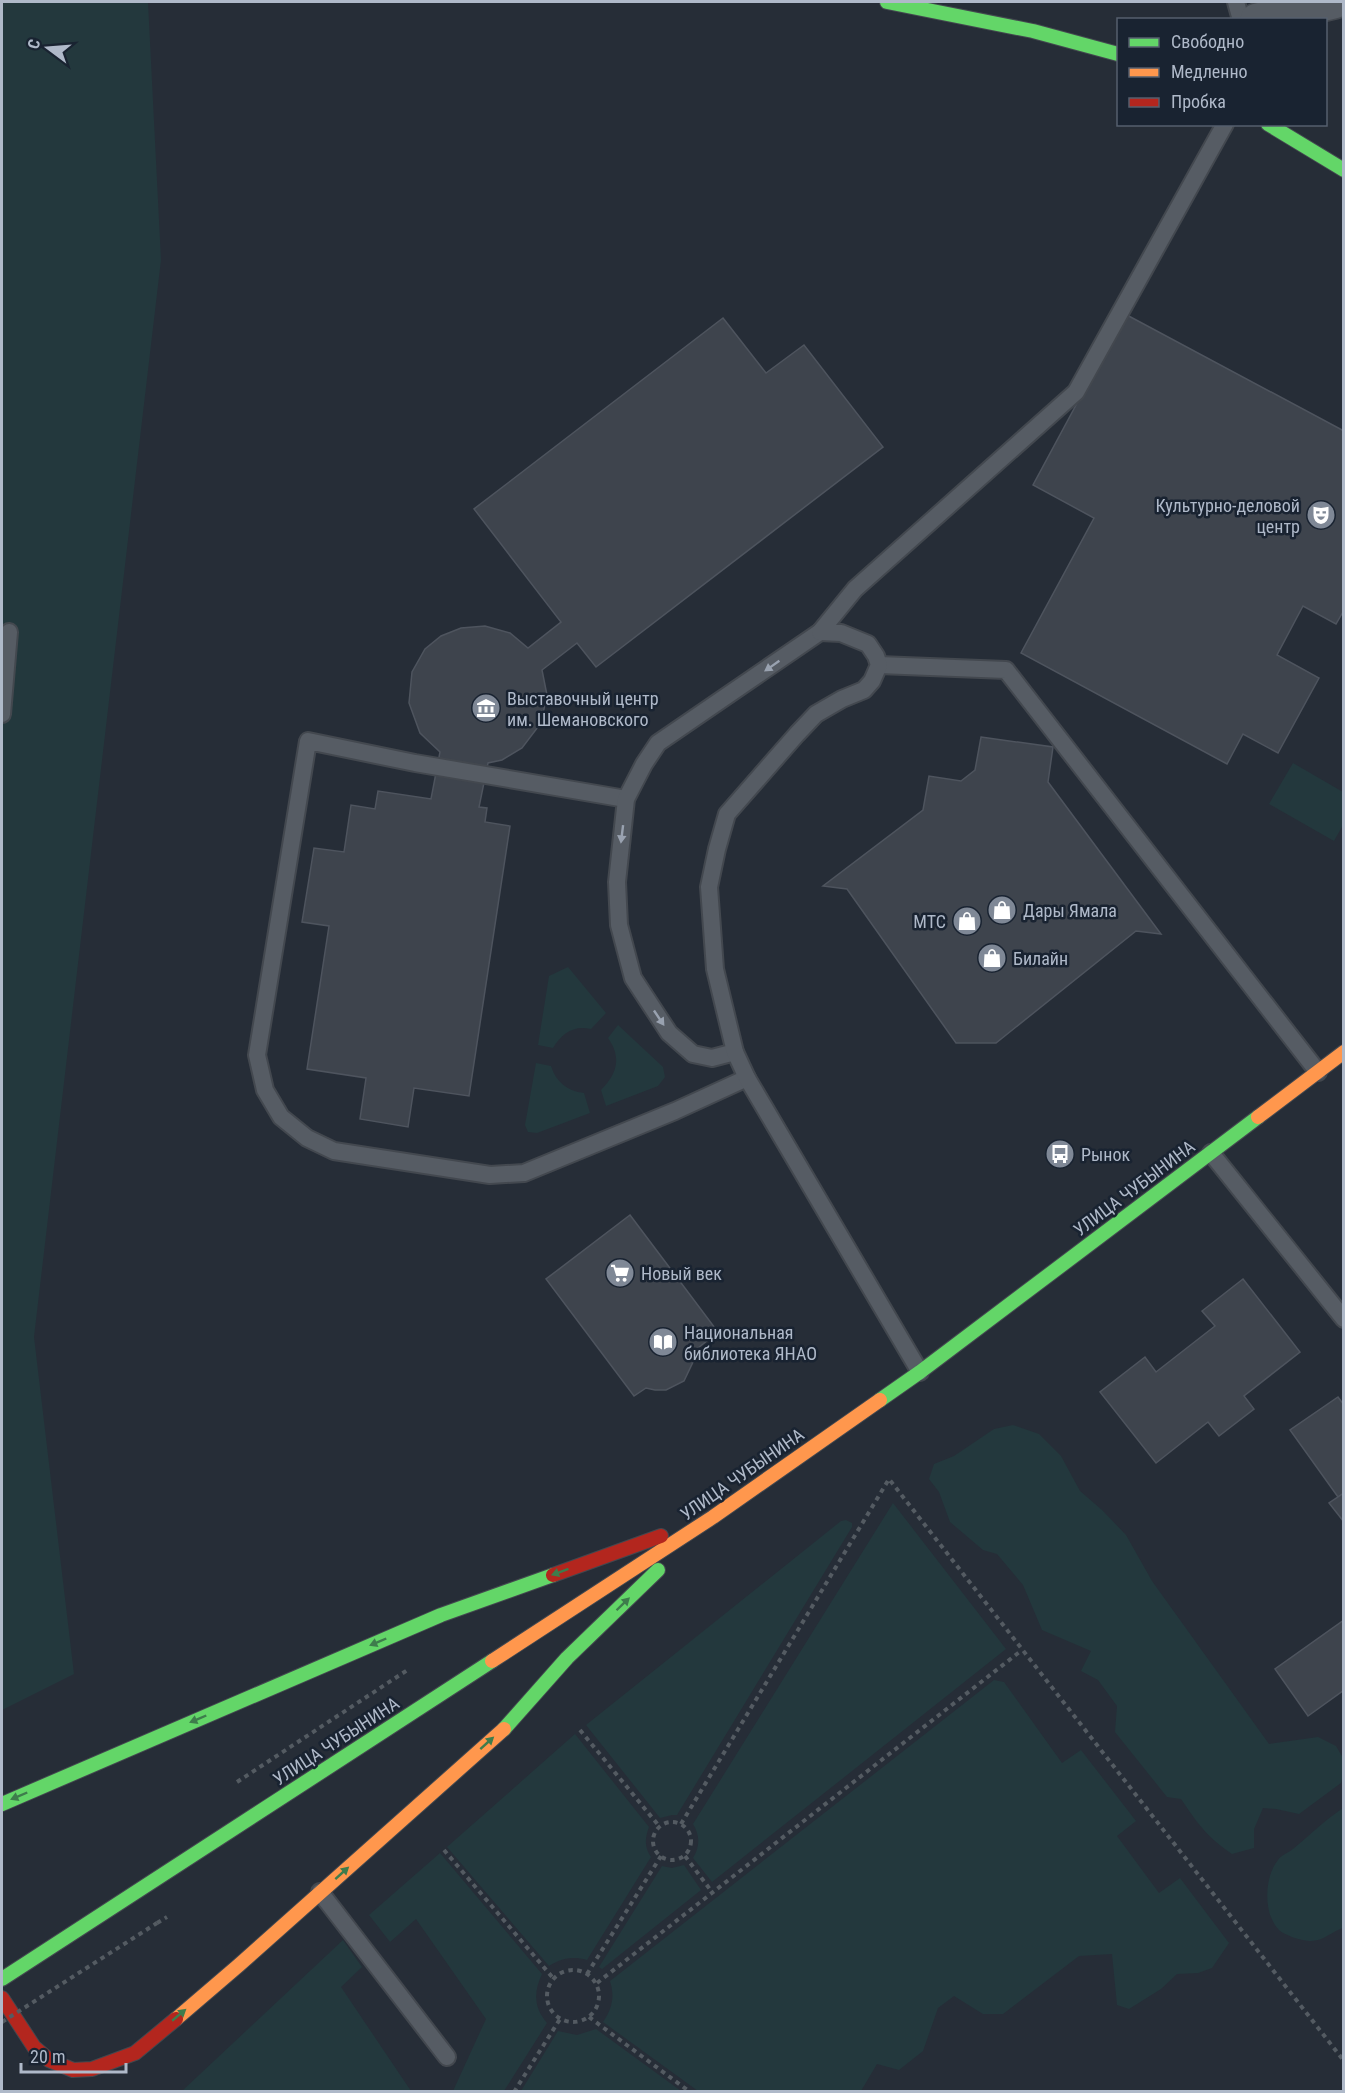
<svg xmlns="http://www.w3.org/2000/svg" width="1345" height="2093" font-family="'Roboto Condensed',sans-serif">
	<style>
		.green { fill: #23383d }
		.building { fill: #3e444d; stroke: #4e545e; stroke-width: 1.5 }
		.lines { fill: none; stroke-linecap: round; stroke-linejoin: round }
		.lane-casing { stroke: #43484f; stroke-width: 20 }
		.street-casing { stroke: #43484f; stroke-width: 36 }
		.fast-casing { stroke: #43484f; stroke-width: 16 }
		.slow-casing { stroke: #43484f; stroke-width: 16 }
		.jam-casing { stroke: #43484f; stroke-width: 16 }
		.path { stroke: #545b62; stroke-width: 4; stroke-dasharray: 4.5 4.5; stroke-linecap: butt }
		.lane { stroke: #565c64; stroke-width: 16 }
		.street { stroke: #565c64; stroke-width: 33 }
		.fast { stroke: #63d668; stroke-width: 14 }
		.slow { stroke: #ff974d; stroke-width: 14 }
		.jam { stroke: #b3261e; stroke-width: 14 }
		.path-bridge { stroke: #545b62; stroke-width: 4; stroke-dasharray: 4.5 4.5; stroke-linecap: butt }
		.oneway { fill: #99a2b0 }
		.oneway2 { fill: #3e7c4c }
		.labels { text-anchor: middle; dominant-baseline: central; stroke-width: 5; stroke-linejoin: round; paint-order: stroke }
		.poi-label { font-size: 18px; fill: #afb9c9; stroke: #192331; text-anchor: start }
		.street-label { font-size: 18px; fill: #afb9c9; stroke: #192331 }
	</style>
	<rect width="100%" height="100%" fill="#262d37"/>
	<g class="green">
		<path d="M2 2H148L161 260 34 1337 74 1674 2 1710Z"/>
		<path d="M1293 763 1343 792V825L1334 841 1269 804Z"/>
		<path d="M568 967 606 1013 591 1029C574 1025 562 1033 553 1048L538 1045 549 976Z"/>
		<path d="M618 1025 663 1067 665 1077 658 1086 606 1106 601 1090C617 1074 622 1058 608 1038Z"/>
		<path d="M536 1063 551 1066C556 1082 567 1091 584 1093L590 1113 537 1133 528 1132 525 1125Z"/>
		<path d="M1013 1425 1039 1434 1061 1456 1080 1491 1102 1510 1126 1535 1152 1581 1269 1744 1318 1737 1336 1746 1343 1758V1775L1341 1783 1299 1814 1276 1809 1263 1808 1254 1829V1848L1232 1854C1207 1837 1198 1824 1181 1799L1167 1797 1115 1732 1117 1706 1098 1680 1081 1671 1091 1651 1042 1630 1023 1585 997 1554 983 1550 950 1522 939 1492 929 1479 934 1464 954 1456 994 1429Z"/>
		<path d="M893 1503 1006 1649 712 1882 693 1858C700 1847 700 1835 693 1824Z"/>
		<path d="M846 1520 852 1523V1527L677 1815H672L660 1818 586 1725 841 1521Z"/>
		<path d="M994 1680 1004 1682 1062 1763 1081 1750 1136 1821 1117 1836 1159 1893 1180 1878 1229 1943 1212 1968 1198 1973 1177 1974 1161 1989 1129 2009 1117 2005 1112 1954 1079 1956 1003 2014H983L954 1996 938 2008 923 2051 899 2070 877 2064 861 2091H698L603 2022C612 2009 615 1997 610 1981Z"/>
		<path d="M575 1734 649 1827C645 1838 644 1847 651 1857L587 1960C573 1956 562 1958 549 1966L447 1847Z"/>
		<path d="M1343 1808V1928C1332 1931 1323 1942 1309 1941 1300 1940 1286 1936 1279 1930 1263 1914 1264 1877 1278 1860 1281 1855 1288 1853 1293 1849 1310 1835 1325 1820 1343 1808Z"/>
		<path d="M440 1853 542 1974C534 1991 533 2007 547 2023L504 2091H453L486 2019 416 1919 390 1942 369 1915Z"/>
		<path d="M684 1865 701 1890 602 1969 599 1967 662 1866 672 1868Z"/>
		<path d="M343 1940 362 1967 341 1987 411 2091H182Z"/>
		<path d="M596 2029 681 2091H521L558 2031 577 2035Z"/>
	</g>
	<g class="building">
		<path d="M1125 314 1344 431V610L1336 624 1303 606 1277 655 1319 678 1278 753 1243 734 1227 764 1021 653 1094 518 1033 485Z"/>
		<path d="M723 318 766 373 804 345 883 447 596 667 577 643 542 670 547 695 541 723 522 748 502 760 488 763 479 807 487 808 485 822 510 826 469 1096 414 1088 408 1127 360 1119 366 1078 307 1069 329 926 302 922 314 848 344 852 351 805 375 809 378 791 431 799 440 752 420 733 409 703 412 672 425 649 441 636 461 628 485 626 510 633 528 648 561 622 474 509Z"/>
		<path d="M981 737 1053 747 1048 782 1161 934 1136 931 996 1043H956L847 889 823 886 923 810 929 776 961 781 975 770Z"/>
		<path d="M630 1215 718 1332 693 1352V1362L684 1381 666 1390H655L646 1388 634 1396 546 1279Z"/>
		<path d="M1243 1279 1300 1352 1244 1396 1254 1409 1219 1436 1208 1422 1156 1463 1100 1392 1145 1357 1156 1372 1215 1326 1202 1311Z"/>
		<path d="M1338 1397 1344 1405V1493L1338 1497 1290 1430Z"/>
		<path d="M1344 1493V1522L1329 1503Z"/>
		<path d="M1344 1620V1690L1308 1716 1275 1669Z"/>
	</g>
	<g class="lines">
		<g class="lane-casing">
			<g id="lane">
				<path d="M1236 2 1241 20"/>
				<path d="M879 665 1006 670 1318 1072"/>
				<path d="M2 714 9 632"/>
				<path d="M626 799 415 763 308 741 257 1055 265 1090 281 1117 307 1138 334 1151 490 1175 524 1173 675 1111 747 1078"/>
				<path d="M735 1052 712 1058 693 1054 669 1033 633 978 619 925 617 882 626 799 644 764 658 743 820 632"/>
				<path d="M1211 1153 1344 1319"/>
				<path d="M920 1372 747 1078 735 1052 715 969 709 887 717 849 727 814 797 734 816 714 842 699 864 690 872 681 879 665 876 656 868 644 841 633 820 632 855 589 1076 392 1225 124"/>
				<path d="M320 1892 447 2057"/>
			</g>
		</g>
		<g class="street-casing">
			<path id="street" d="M1257 20 1334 2"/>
		</g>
		<g class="fast-casing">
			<g id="fast">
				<path d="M887 2 1033 31 1118 54"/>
				<path d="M1268 124 1344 170"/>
				<path d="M880 1400 920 1372 1258 1117"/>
				<path d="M504 1729 567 1658 658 1570"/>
				<path d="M2 1804 441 1615 553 1575"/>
				<path d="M2 1979 492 1661"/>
			</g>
		</g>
		<g class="slow-casing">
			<g id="slow">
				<path d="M1258 1117 1344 1052"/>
				<path d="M492 1661 713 1517 880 1400"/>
				<path d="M176 2019 239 1965 504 1729"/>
			</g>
		</g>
		<g class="jam-casing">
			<g id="jam">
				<path d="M553 1575 661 1536"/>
				<path d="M2 1998 34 2047 49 2060 73 2070 92 2069 135 2053 176 2019"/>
			</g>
		</g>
		<g class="path">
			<path d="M580 1730 659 1826"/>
			<path d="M237 1782 409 1669"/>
			<circle cx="672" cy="1841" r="19"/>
			<path d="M681 1824 889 1479 1344 2061"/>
			<path d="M444 1850 553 1978"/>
			<path d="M685 1856 712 1892"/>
			<path d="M157 1923 167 1917"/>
			<circle cx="573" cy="1996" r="26"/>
			<path d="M587 1974 661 1856"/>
			<path d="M597 1983 1022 1650"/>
			<path d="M589 2017 690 2092"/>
			<path d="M514 2092 560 2019"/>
		</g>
		<use href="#lane" class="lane"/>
		<use href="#street" class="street"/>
		<use href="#fast" class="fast"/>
		<use href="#slow" class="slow"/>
		<use href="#jam" class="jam"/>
		<path class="path-bridge" d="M2 2022 157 1923"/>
	</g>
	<defs><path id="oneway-solid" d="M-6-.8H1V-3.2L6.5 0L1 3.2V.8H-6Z" transform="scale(1.5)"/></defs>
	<g class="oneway">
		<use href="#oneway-solid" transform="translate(772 666) rotate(145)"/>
		<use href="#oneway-solid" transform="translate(622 834) rotate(97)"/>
		<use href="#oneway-solid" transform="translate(659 1018) rotate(56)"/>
	</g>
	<g class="oneway2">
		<use href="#oneway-solid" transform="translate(560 1572) rotate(160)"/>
		<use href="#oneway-solid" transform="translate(623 1604) rotate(-44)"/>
		<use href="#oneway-solid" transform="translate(378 1642) rotate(157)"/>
		<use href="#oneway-solid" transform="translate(198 1719) rotate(157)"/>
		<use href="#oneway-solid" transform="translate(487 1743) rotate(-42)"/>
		<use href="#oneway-solid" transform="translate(19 1796) rotate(157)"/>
		<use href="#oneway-solid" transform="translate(342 1873) rotate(-42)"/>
		<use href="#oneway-solid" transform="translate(179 2015) rotate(-40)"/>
	</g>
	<defs>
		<g id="theatre-disc" transform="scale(1.5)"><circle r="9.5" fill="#7f8896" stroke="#192331"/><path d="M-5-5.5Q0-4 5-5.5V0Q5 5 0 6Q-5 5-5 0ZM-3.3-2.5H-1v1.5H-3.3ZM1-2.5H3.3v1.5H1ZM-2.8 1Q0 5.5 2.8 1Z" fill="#fff"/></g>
		<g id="museum-disc" transform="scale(1.5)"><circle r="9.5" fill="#7f8896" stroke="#192331"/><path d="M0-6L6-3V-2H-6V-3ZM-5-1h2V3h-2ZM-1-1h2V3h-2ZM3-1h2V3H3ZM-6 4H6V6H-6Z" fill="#fff"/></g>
		<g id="shop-disc" transform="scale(1.5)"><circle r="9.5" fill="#7f8896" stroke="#192331"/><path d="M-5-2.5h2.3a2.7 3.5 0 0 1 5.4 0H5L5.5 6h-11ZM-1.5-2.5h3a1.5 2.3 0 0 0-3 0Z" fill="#fff"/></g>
		<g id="bus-disc" transform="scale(1.5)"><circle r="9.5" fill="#7f8896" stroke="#192331"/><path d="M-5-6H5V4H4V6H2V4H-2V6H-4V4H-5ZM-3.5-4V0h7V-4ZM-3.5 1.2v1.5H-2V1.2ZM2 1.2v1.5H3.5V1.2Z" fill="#fff"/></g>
		<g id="supermarket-disc" transform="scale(1.5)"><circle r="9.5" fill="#7f8896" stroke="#192331"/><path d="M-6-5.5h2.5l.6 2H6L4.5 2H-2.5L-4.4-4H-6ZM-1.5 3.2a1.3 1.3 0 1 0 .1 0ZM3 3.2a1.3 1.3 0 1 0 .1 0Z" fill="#fff"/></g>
		<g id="library-disc" transform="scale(1.5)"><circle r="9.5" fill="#7f8896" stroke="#192331"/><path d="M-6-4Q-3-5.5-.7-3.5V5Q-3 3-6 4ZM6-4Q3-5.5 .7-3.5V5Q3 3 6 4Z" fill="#fff"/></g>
	</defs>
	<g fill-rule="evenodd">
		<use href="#theatre-disc" x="1321" y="515"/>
		<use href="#museum-disc" x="486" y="708"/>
		<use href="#shop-disc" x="1002" y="910"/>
		<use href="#shop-disc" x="967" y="921"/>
		<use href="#shop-disc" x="992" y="958"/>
		<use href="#bus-disc" x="1060" y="1154"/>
		<use href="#supermarket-disc" x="620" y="1273"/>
		<use href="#library-disc" x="663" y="1342"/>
	</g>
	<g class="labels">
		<g class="poi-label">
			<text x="1300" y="505" text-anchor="end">Культурно-деловой<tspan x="1300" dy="21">центр</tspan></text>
			<text x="507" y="698">Выставочный центр<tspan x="507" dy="21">им. Шемановского</tspan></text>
			<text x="1023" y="910">Дары Ямала</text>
			<text x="946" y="921" text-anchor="end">МТС</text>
			<text x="1013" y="958">Билайн</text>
			<text x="1081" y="1154">Рынок</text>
			<text x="641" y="1273">Новый век</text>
			<text x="684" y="1332">Национальная<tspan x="684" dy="21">библиотека ЯНАО</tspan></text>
		</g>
		<g class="street-label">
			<text transform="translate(1134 1188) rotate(-37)">УЛИЦА ЧУБЫНИНА</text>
			<text transform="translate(742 1474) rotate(-35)">УЛИЦА ЧУБЫНИНА</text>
			<text transform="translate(336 1741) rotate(-33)">УЛИЦА ЧУБЫНИНА</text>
		</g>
	</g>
	<rect width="1345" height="2093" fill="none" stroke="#afb9c9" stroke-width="6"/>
	<rect x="1117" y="18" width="210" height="108" fill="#192331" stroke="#555f6e" stroke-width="1.5"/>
	<rect x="1129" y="38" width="30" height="9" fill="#63d668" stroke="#555f6e" stroke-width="1.5"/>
	<text x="1171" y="48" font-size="18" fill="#afb9c9">Свободно</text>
	<rect x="1129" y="68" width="30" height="9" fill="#ff974d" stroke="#555f6e" stroke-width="1.5"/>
	<text x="1171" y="78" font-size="18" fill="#afb9c9">Медленно</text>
	<rect x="1129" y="98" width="30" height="9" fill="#b3261e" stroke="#555f6e" stroke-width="1.5"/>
	<text x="1171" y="108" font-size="18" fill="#afb9c9">Пробка</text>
	<g transform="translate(48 48) rotate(286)" stroke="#192331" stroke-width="4.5" paint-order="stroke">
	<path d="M0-4.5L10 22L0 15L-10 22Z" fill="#afb9c9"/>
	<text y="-9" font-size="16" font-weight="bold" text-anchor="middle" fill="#afb9c9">С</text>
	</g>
	<path d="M21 2063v9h105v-9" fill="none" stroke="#afb9c9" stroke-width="3"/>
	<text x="30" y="2063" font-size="18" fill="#afb9c9" stroke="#192331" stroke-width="4.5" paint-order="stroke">20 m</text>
</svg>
